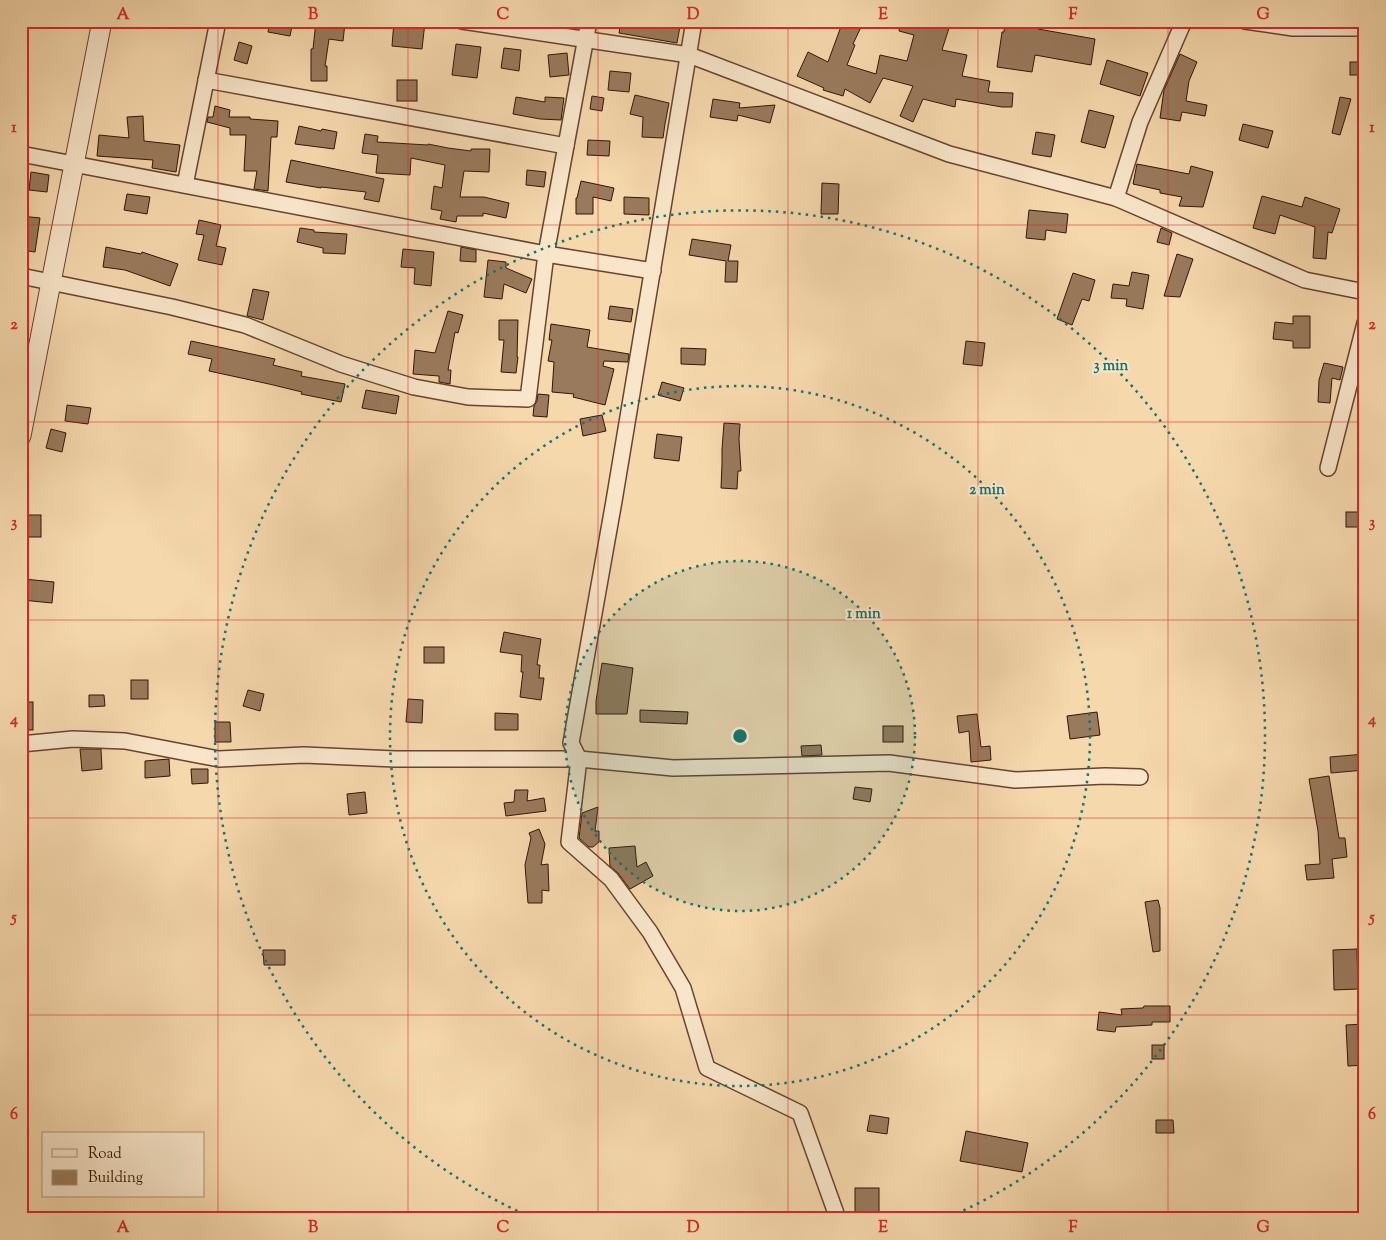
<svg xmlns="http://www.w3.org/2000/svg" width="1386" height="1240" font-family="'Sorts Mill Goudy',serif">
	<style>
		.building { fill: #997a5c; stroke: #351404 }
		.lines { fill: none; stroke-linecap: round; stroke-linejoin: round }
		.minor-casing { stroke: #65452e; stroke-width: 18 }
		.tertiary-casing { stroke: #65452e; stroke-width: 21 }
		.minor { stroke: #f9e6ca; stroke-width: 15 }
		.tertiary { stroke: #f9e6ca; stroke-width: 19 }
		.grid { fill: none; stroke: #d62828; stroke-width: 1; stroke-opacity: 0.55 }
		.ring { fill: none; stroke: #0f766e; stroke-width: 2.5; stroke-dasharray: 2.5 5 }
		.centre { fill: #0f766e; stroke: #f9e6ca; stroke-width: 2.5 }
		.ring-label { font-size: 15px; text-anchor: middle; font-weight: bold; fill: #0f766e; stroke: #f9e6ca; stroke-width: 4; stroke-linejoin: round; paint-order: stroke }
		.neatline { fill: none; stroke: #d62828; stroke-width: 2 }
		.grid-label { font-size: 16px; text-anchor: middle; font-weight: bold; fill: #d62828 }
	</style>
	<rect width="100%" height="100%" fill="#f6d8ad"/>
	<filter id="stains"><feTurbulence type="fractalNoise" baseFrequency=".004" numOctaves="4"/><feColorMatrix values="0 0 0 0 .2 0 0 0 0 .09 0 0 0 0 .02 0 0 0 .5 -.17"/></filter>
	<radialGradient id="worn" r=".72"><stop offset=".6" stop-color="#630" stop-opacity="0"/><stop offset="1" stop-color="#630" stop-opacity=".3"/></radialGradient>
	<g class="building">
		<path d="M270 21H293L290 36 268 32Z"/>
		<path d="M316 21 345 23 343 41 329 39 325 66H327V81H311V49H313Z"/>
		<path d="M394 21 425 22 422 49 392 46Z"/>
		<path d="M621 21H681L677 43 619 33Z"/>
		<path d="M843 21H855L862 25 853 44 855 45 847 65 876 74 880 55 907 61 914 35 899 31 901 21H927L949 28 942 50 967 55 962 76 990 81 988 92 1013 93 1012 107H1002L956 99 955 107 923 99 913 122 900 116 913 86 883 78 870 103 845 89 843 96 823 90 824 88 797 76 808 52 828 62Z"/>
		<path d="M1005 21H1040L1038 29 1095 39 1091 65 1035 55 1032 72 997 67 1002 32H1004Z"/>
		<path d="M239 42 252 46 247 64 234 60Z"/>
		<path d="M456 44 481 47 477 78 452 75Z"/>
		<path d="M504 48 521 50 519 71 501 68Z"/>
		<path d="M567 53 569 75 550 77 548 55Z"/>
		<path d="M1180 54 1197 62 1189 81 1186 101 1207 105 1205 116 1182 112 1180 121 1160 118 1164 90Z"/>
		<path d="M1107 60 1148 73 1140 96 1100 84Z"/>
		<rect x="1350" y="62" width="15" height="13"/>
		<path d="M610 71 631 73 629 92 608 90Z"/>
		<rect x="397" y="80" width="20" height="21"/>
		<path d="M635 95 669 103 665 124 663 138 642 137 643 117 630 114Z"/>
		<path d="M592 96 604 98 602 111 590 109Z"/>
		<path d="M516 97 545 102V97L564 98 561 120 540 119 513 114Z"/>
		<path d="M1340 97 1351 99 1340 135 1332 133Z"/>
		<path d="M713 99 740 103 739 108 775 105 770 123 738 115 737 121 710 117Z"/>
		<path d="M215 106 230 110 229 117H250V119L278 121 277 137H271L268 191 254 189 257 171H244L246 135H230V128L207 122 208 117H213Z"/>
		<path d="M1089 110 1114 116 1105 148 1081 142Z"/>
		<path d="M143 116 144 141 180 145 176 172 152 168 153 160 97 156 99 135 129 138 127 117Z"/>
		<path d="M1243 124 1273 131 1268 148 1239 140Z"/>
		<path d="M299 126 321 131 322 129 337 132 334 149 295 144Z"/>
		<path d="M1036 132 1055 135 1051 157 1032 154Z"/>
		<path d="M365 134 378 136 377 142 428 145V144L448 148 471 151V149H490L489 172 464 171 460 197H484L509 203 506 218 483 213V216H457L456 222 440 219 442 211 431 209 434 186 442 188 445 165 411 158 410 175 376 173 378 155 362 153Z"/>
		<path d="M588 140 610 141 609 156 587 155Z"/>
		<path d="M291 160 384 179 379 202 364 199 366 192 321 187V188L286 182Z"/>
		<path d="M1137 164 1189 174 1191 166 1213 172 1203 207 1179 206 1182 197 1160 193V190L1133 184Z"/>
		<path d="M527 170 546 172 544 187 526 185Z"/>
		<path d="M31 172 49 175 47 192 29 190Z"/>
		<path d="M581 181 614 188 611 201 593 197V214H576V198H577Z"/>
		<path d="M822 183 839 184 838 214H821Z"/>
		<path d="M127 194 150 197 147 214 124 210Z"/>
		<path d="M1262 196 1302 207 1305 197 1340 209 1332 233 1328 232 1326 259 1313 258 1315 227 1280 215 1275 234 1253 228Z"/>
		<path d="M624 197 649 198V215L624 214Z"/>
		<path d="M1029 210 1068 214 1066 233 1046 230 1045 240 1026 238Z"/>
		<path d="M21 216 40 218 35 252 21 250Z"/>
		<path d="M199 220 221 225 216 246 226 248 222 265 198 260 204 235 196 234Z"/>
		<path d="M300 228 314 230V232L347 234 345 254 323 253V248L297 242Z"/>
		<path d="M1161 228 1172 233 1169 245 1157 242Z"/>
		<path d="M692 239 731 245 728 261H738L737 282H725L726 261 689 255Z"/>
		<path d="M106 247 141 254 142 252 178 264 170 286 125 270 103 267Z"/>
		<path d="M461 247 476 250V262L460 261Z"/>
		<path d="M403 249 434 252 431 286 414 284 415 268 401 267Z"/>
		<path d="M1177 254 1193 259 1180 297 1164 296Z"/>
		<path d="M488 260 506 262V268L532 279 526 293 504 284 502 299 484 297Z"/>
		<path d="M1132 272 1149 275 1143 309 1126 306 1127 299 1111 298 1113 284 1129 286Z"/>
		<path d="M1073 273 1095 280 1089 301 1082 299 1072 325 1057 319Z"/>
		<path d="M253 289 269 292 263 320 247 316Z"/>
		<path d="M610 306 633 309 631 322 608 319Z"/>
		<path d="M448 311 463 315 458 333 455 332 448 370H451L450 384 439 382V376L413 374 415 350 435 353Z"/>
		<path d="M1293 316H1310V348H1293V341L1273 339 1275 322 1293 324Z"/>
		<path d="M499 320H518L517 357H518L516 373 501 372 504 340H499Z"/>
		<path d="M551 324 590 330 587 347 629 354 628 362 604 361 603 366 614 369 605 405 573 397 574 394 552 392 554 362 548 361 552 340H549Z"/>
		<path d="M191 341 275 359 273 365 302 372 301 376 345 384 341 402 301 394 302 392 269 384 209 371 212 359 188 354Z"/>
		<path d="M966 341 985 343 982 366 963 364Z"/>
		<path d="M681 348 706 349 705 365 681 364Z"/>
		<path d="M1324 363 1343 367 1340 380 1332 378 1330 403 1318 402 1319 380Z"/>
		<path d="M662 382 684 388 680 401 658 395Z"/>
		<path d="M366 390 399 396 396 414 362 408Z"/>
		<path d="M538 394 549 395 547 417 533 416 534 406 537 401Z"/>
		<path d="M67 405 91 408 88 424 65 421Z"/>
		<path d="M602 415 606 431 583 436 580 419Z"/>
		<path d="M724 423 740 424 739 439 741 471H738L737 489 721 488 722 464V449Z"/>
		<path d="M51 429 66 433 62 452 46 448Z"/>
		<path d="M657 434 682 437 679 461 654 458Z"/>
		<rect x="1346" y="512" width="12" height="15"/>
		<rect x="21" y="515" width="20" height="22"/>
		<path d="M24 579 54 582 52 603 22 600Z"/>
		<path d="M504 632 541 639 537 665H540L539 678H544L541 700 520 697 523 672H521L522 655 500 652Z"/>
		<rect x="424" y="647" width="20" height="16"/>
		<path d="M602 663 633 668 627 714H596V701Z"/>
		<rect x="131" y="680" width="17" height="19"/>
		<path d="M248 690 264 694 260 711 243 706Z"/>
		<path d="M89 695H104L105 706 89 707Z"/>
		<path d="M408 699 423 700 422 723 406 722Z"/>
		<rect x="21" y="702" width="12" height="28"/>
		<path d="M640 710 688 712 687 724 640 722Z"/>
		<path d="M1097 712 1100 735 1070 739 1067 716Z"/>
		<path d="M495 713 518 714V730H495Z"/>
		<path d="M977 714 981 747 990 746 991 760 971 762 969 731 959 733 957 716Z"/>
		<path d="M215 722H230L231 742H215Z"/>
		<rect x="883" y="726" width="20" height="16"/>
		<path d="M821 745 822 755 802 756 801 746Z"/>
		<path d="M80 749H101L102 769 82 771Z"/>
		<path d="M1365 754V770L1331 773 1330 757Z"/>
		<path d="M169 759 170 776 145 778V761Z"/>
		<path d="M191 769H208V783L192 784Z"/>
		<path d="M1329 776 1339 838H1345L1347 857 1332 859 1334 878 1307 880 1305 865 1320 864 1318 831 1309 779Z"/>
		<path d="M855 787 872 789 870 802 853 799Z"/>
		<path d="M515 790H528L527 801 544 798 546 811 506 816 504 803 514 802Z"/>
		<path d="M365 792 367 813 349 815 347 794Z"/>
		<path d="M598 807 595 831H599V842L593 847H589L579 838 582 813Z"/>
		<path d="M539 829 545 844 541 865 548 864 549 891 542 890V903H528L525 865 531 838 529 833Z"/>
		<path d="M635 846 637 867 646 862 653 876 630 889 618 873 610 866 609 848Z"/>
		<path d="M1158 900 1160 908V951L1153 952 1145 902Z"/>
		<path d="M1357 949 1358 989 1334 990 1333 950Z"/>
		<path d="M263 950H285V965H264Z"/>
		<path d="M1144 1006H1170V1022H1152V1025L1116 1027 1115 1032 1097 1030 1099 1012 1122 1015 1121 1009 1143 1008Z"/>
		<path d="M1364 1024 1365 1065 1348 1066 1346 1025Z"/>
		<rect x="1152" y="1045" width="12" height="14"/>
		<path d="M870 1115 889 1118 887 1134 867 1131Z"/>
		<path d="M1156 1120H1173L1174 1133H1156Z"/>
		<path d="M966 1131 1028 1143 1022 1172 960 1161Z"/>
		<rect x="855" y="1188" width="24" height="31"/>
	</g>
	<g class="lines">
		<g class="minor-casing">
			<g id="minor">
				<path d="M462 21 689 55 949 154 1116 198 1305 280 1365 292"/>
				<path d="M694 21 614 501 571 743 579 759 569 842 611 879 650 932 683 988 707 1068 800 1113 838 1219"/>
				<path d="M1245 21 1293 28H1365"/>
				<path d="M206 80 566 146"/>
				<path d="M21 154 546 254 653 271"/>
				<path d="M185 185 218 21"/>
				<path d="M1116 198 1140 122 1184 21"/>
				<path d="M21 276 172 307 245 325 341 364 414 387 468 397 528 399 546 254 589 21"/>
				<path d="M1328 468 1365 323"/>
				<path d="M21 744 73 739 125 741 219 759 304 755 395 759H579L673 768 889 763 1015 780 1105 776 1140 777"/>
			</g>
		</g>
		<g class="tertiary-casing">
			<path id="tertiary" d="M21 436 102 21"/>
		</g>
		<use href="#minor" class="minor"/>
		<use href="#tertiary" class="tertiary"/>
	</g>
	<path class="grid" d="M218 21V1219M408 21V1219M598 21V1219M788 21V1219M978 21V1219M1168 21V1219M21 225H1365M21 422H1365M21 620H1365M21 818H1365M21 1015H1365"/>
	<circle cx="740" cy="736" r="175" fill="#0f766e" fill-opacity=".12"/>
	<g class="ring">
		<circle cx="740" cy="736" r="175"/>
		<circle cx="740" cy="736" r="350"/>
		<path d="M531 1217A525 525 0 1 1 949 1217"/>
	</g>
	<circle cx="740" cy="736" r="8" class="centre"/>
	<g class="ring-label">
		<text x="1111" y="370">3 min</text>
		<text x="987" y="494">2 min</text>
		<text x="864" y="618">1 min</text>
	</g>
	<rect width="1386" height="1240" fill="none" stroke="#f6d8ad" stroke-width="55"/>
	<rect x="42" y="1132" width="162" height="65" fill="#f9e6ca" stroke="#ab927b"/>
	<rect x="52" y="1149" width="25" height="8" fill="#f9e6ca" stroke="#ab927b"/>
	<text x="88" y="1158" font-size="15" fill="#351404">Road</text>
	<rect x="52" y="1170" width="25" height="15" fill="#997a5c" stroke="#ab927b"/>
	<text x="88" y="1182" font-size="15" fill="#351404">Building</text>
	<rect x="28" y="28" width="1330" height="1184" class="neatline"/>
	<g class="grid-label">
		<text x="123" y="19">A</text>
		<text x="313" y="19">B</text>
		<text x="503" y="19">C</text>
		<text x="693" y="19">D</text>
		<text x="883" y="19">E</text>
		<text x="1073" y="19">F</text>
		<text x="1263" y="19">G</text>
		<text x="14" y="132">1</text>
		<text x="1372" y="132">1</text>
		<text x="14" y="329">2</text>
		<text x="1372" y="329">2</text>
		<text x="14" y="527">3</text>
		<text x="1372" y="527">3</text>
		<text x="14" y="724">4</text>
		<text x="1372" y="724">4</text>
		<text x="14" y="922">5</text>
		<text x="1372" y="922">5</text>
		<text x="14" y="1119">6</text>
		<text x="1372" y="1119">6</text>
		<text x="123" y="1232">A</text>
		<text x="313" y="1232">B</text>
		<text x="503" y="1232">C</text>
		<text x="693" y="1232">D</text>
		<text x="883" y="1232">E</text>
		<text x="1073" y="1232">F</text>
		<text x="1263" y="1232">G</text>
	</g>
	<rect width="100%" height="100%" filter="url(#stains)"/>
	<rect width="100%" height="100%" fill="url(#worn)"/>
</svg>
